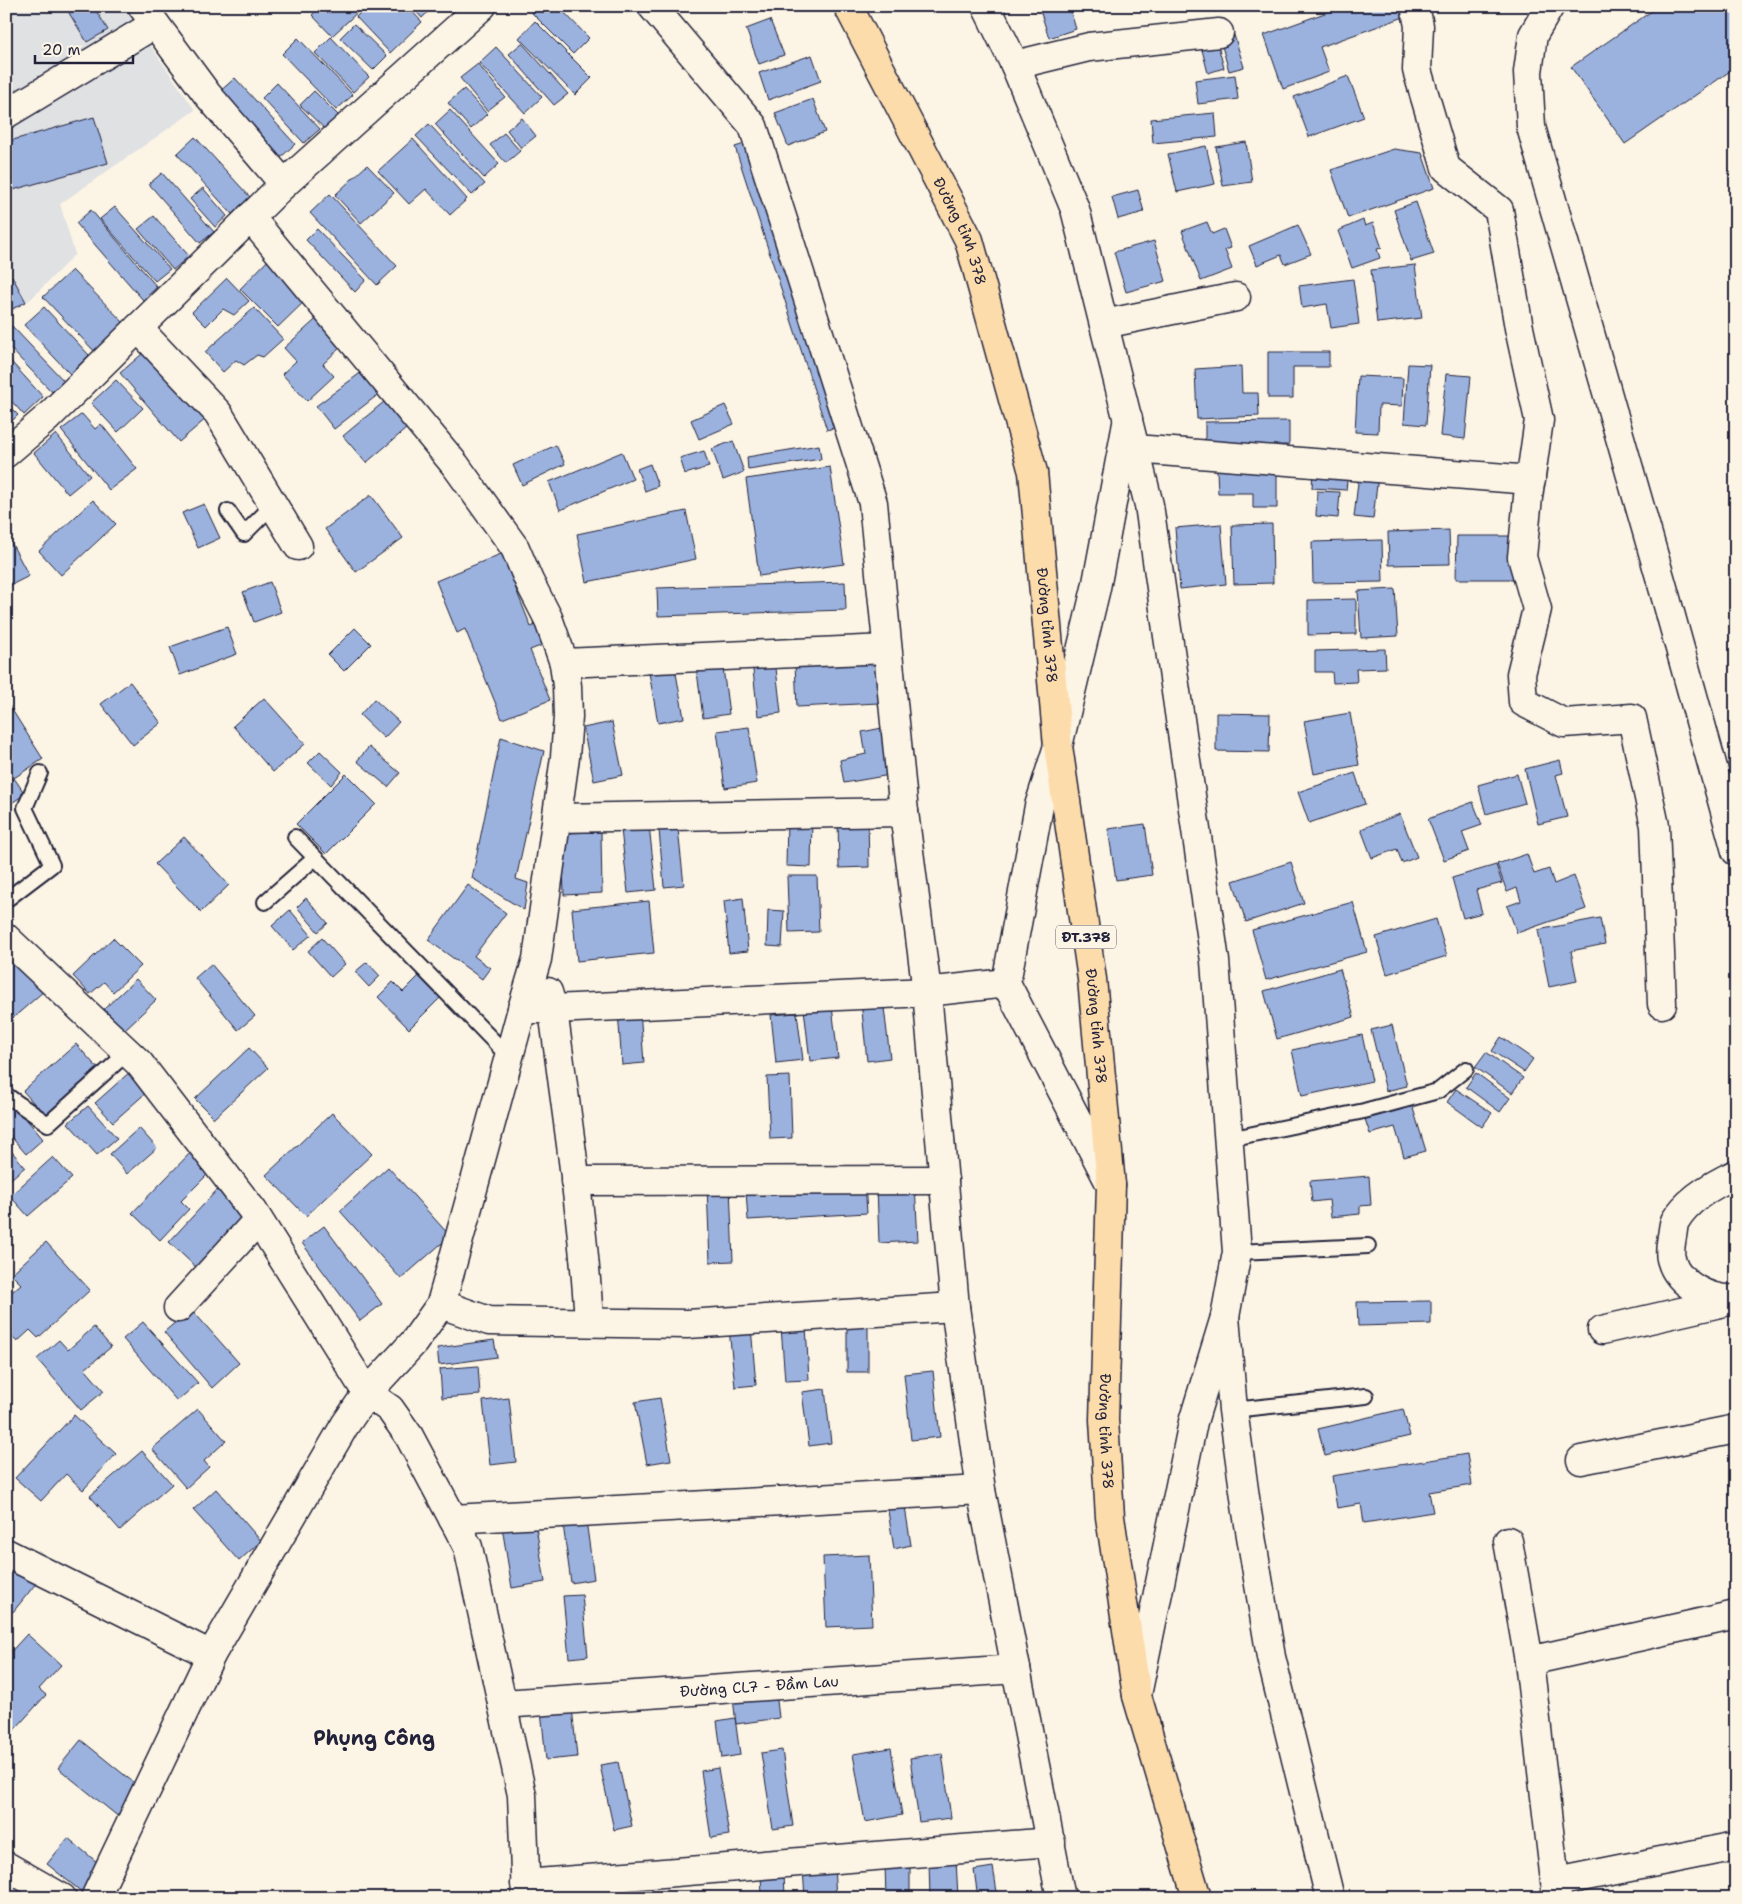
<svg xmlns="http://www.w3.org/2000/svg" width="1742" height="1904" font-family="'Shantell Sans',sans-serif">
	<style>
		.built { fill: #dfe1e3 }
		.building { fill: #9bb2df; stroke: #22223b }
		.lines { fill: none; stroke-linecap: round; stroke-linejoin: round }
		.lane-casing { stroke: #22223b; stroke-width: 18 }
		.street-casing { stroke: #22223b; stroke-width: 31 }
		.secondary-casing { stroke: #22223b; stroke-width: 31 }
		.primary-casing { stroke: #22223b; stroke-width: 31 }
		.lane { stroke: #fcf5e5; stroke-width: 14 }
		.street { stroke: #fcf5e5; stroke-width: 28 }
		.secondary { stroke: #fcf5e5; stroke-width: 28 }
		.primary { stroke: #fddcac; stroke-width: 28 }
		.labels { text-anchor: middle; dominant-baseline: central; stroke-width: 4.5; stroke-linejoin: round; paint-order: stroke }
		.shield { fill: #fcf5e5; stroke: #63616e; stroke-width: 1 }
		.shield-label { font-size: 14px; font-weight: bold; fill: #22223b }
		.street-label { font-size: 15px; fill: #22223b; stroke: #fcf5e5 }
		.district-label { font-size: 20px; font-weight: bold; fill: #22223b; stroke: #fcf5e5 }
	</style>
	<rect width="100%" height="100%" fill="#fcf5e5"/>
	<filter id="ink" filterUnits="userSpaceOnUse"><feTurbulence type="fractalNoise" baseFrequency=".02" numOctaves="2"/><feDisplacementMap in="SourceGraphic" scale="10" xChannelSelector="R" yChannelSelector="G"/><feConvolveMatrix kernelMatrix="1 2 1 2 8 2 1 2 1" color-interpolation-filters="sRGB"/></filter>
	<g filter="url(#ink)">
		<path class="built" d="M6 6H123L195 110 60 204 75 254 32 298 6 316Z"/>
		<g class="building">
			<path d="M80 6H93L108 30 87 42 69 13Z"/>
			<path d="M321 6H361L362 8 332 36 312 15Z"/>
			<path d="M367 6H407L422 22 390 53 356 17Z"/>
			<path d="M411 6H434L422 18Z"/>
			<path d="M538 6H558L589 38 573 54 531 12Z"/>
			<path d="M1003 6H1022L1004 10Z"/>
			<path d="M1051 6H1069L1076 29 1049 38 1040 10Z"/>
			<path d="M1344 6H1401L1404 17 1320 47 1329 72 1283 89 1264 35Z"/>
			<path d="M1659 6H1736V67L1625 144 1571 67Z"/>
			<path d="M770 20 784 55 759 64 746 29Z"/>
			<path d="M535 21 592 78 575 95 519 38Z"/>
			<path d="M354 24 387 56 373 70 340 38Z"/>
			<path d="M1234 35 1244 67 1229 71 1220 39Z"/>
			<path d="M331 37 369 77 353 92 315 53Z"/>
			<path d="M298 38 353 95 336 110 282 54Z"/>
			<path d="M1216 38 1224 68 1208 73 1200 42Z"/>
			<path d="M522 43 568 94 554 105 509 54Z"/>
			<path d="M496 47 542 97 525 113 479 63Z"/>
			<path d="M812 55 821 81 768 100 759 73Z"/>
			<path d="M478 64 505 97 487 111 460 78Z"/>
			<path d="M1235 75 1238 99 1198 104 1195 80Z"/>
			<path d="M1348 76 1364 117 1309 137 1294 97Z"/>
			<path d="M235 78 295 144 278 160 218 93Z"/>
			<path d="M277 83 320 129 304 143 262 98Z"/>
			<path d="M464 89 487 114 471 129 448 103Z"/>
			<path d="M314 91 343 120 329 133 300 105Z"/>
			<path d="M813 99 825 132 788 146 775 113Z"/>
			<path d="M450 110 499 164 484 178 435 124Z"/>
			<path d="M1215 113 1217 137 1153 143 1151 119Z"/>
			<path d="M94 117 108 163 6 192V142Z"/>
			<path d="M522 118 536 136 521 148 507 130Z"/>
			<path d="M429 124 485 184 472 195 416 136Z"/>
			<path d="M504 133 520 151 506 163 490 145Z"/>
			<path d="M195 137 250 197 232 214 177 154Z"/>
			<path d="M413 139 467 199 450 215 426 189 409 204 378 171Z"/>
			<path d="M754 141 846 424 827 430 735 147Z"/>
			<path d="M1246 142 1252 182 1223 186 1216 147Z"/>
			<path d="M1206 146 1215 184 1177 192 1168 154Z"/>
			<path d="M1394 149 1422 153 1434 188 1348 218 1331 170Z"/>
			<path d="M367 165 394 193 361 223 335 195Z"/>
			<path d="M162 173 214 232 200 243 149 184Z"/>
			<path d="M203 188 227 216 215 227 190 199Z"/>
			<path d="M1138 190 1144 212 1118 219 1112 197Z"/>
			<path d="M330 194 397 266 377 285 310 213Z"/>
			<path d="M1416 202 1434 254 1411 261 1394 210Z"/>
			<path d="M115 207 170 269 155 281 100 219Z"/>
			<path d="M91 210 157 287 143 300 76 223Z"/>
			<path d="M154 216 189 256 173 270 138 229Z"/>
			<path d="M1363 220 1365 226 1373 223 1382 248 1377 249 1380 258 1352 268 1338 231Z"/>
			<path d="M1207 222 1212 234 1224 229 1231 248 1225 250 1232 269 1201 281 1182 231Z"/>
			<path d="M1298 225 1311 254 1285 264 1281 255 1257 265 1249 246Z"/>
			<path d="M317 229 366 280 355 292 306 240Z"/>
			<path d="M1154 241 1166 281 1126 292 1114 252Z"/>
			<path d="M272 256 311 295 278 327 240 289Z"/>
			<path d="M1415 265 1422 318 1377 323 1371 270Z"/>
			<path d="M72 270 125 324 96 353 43 297Z"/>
			<path d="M12 276 26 302 6 312V279Z"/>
			<path d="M227 278 249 301 234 315 223 309 206 326 192 312Z"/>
			<path d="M1353 279 1359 324 1331 328 1327 304 1302 308 1299 286Z"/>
			<path d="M44 307 89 355 70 374 24 325Z"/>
			<path d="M254 308 283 339 263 357 257 355 244 365 236 360 223 372 205 352Z"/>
			<path d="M323 313 348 340 323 364 334 376 307 401 282 374 296 361 284 348Z"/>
			<path d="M12 326 64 381 52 392 6 344V331Z"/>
			<path d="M149 348 208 417 179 442 120 373Z"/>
			<path d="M1268 352H1329V367H1293V398H1268Z"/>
			<path d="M6 356 43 397 24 415 6 395Z"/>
			<path d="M1408 364 1430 365 1426 425 1404 423Z"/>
			<path d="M1241 366 1242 393H1258L1259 416 1197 419 1195 369Z"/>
			<path d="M367 368 384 390 334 429 316 406Z"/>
			<path d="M1446 374 1471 376 1465 439 1440 436Z"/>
			<path d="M1358 376 1403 378 1402 406 1379 405 1378 433 1355 432Z"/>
			<path d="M116 380 143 408 118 432 91 403Z"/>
			<path d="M391 396 413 423 366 463 343 436Z"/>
			<path d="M6 403 18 415 8 425 6 423Z"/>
			<path d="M725 405 734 424 699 439 691 420Z"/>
			<path d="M82 414 95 429 101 424 137 469 109 490 61 430Z"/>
			<path d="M1289 421V445L1205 446V422Z"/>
			<path d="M56 434 90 476 68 494 34 453Z"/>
			<path d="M733 441 744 472 723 480 712 449Z"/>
			<path d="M556 445 565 464 522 485 513 465Z"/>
			<path d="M819 445 821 459 748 470 747 457Z"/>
			<path d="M704 451 709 467 685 474 680 458Z"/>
			<path d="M622 452 633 479 560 510 549 482Z"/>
			<path d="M650 464 658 486 645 491 637 469Z"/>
			<path d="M830 467 844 564 759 576 746 479Z"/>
			<path d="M1217 470H1277V508H1253V493H1218Z"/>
			<path d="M1313 470 1348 473 1346 490 1312 488Z"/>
			<path d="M1359 474 1378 476 1373 519 1354 517Z"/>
			<path d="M1317 491 1340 492 1338 518 1316 516Z"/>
			<path d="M371 495 403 538 356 572 325 529Z"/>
			<path d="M93 500 116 524 61 575 39 551Z"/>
			<path d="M204 504 220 538 198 548 182 513Z"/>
			<path d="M686 511 696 559 587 582 577 534Z"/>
			<path d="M1221 524 1226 584 1180 589 1175 528Z"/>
			<path d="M1272 524 1273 583 1234 584 1232 525Z"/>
			<path d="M1449 530 1450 564 1389 565 1388 532Z"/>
			<path d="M6 533 29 576 11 585 6 570Z"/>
			<path d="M1457 536H1515L1514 579H1456Z"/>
			<path d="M1382 540 1383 582 1313 583 1312 542Z"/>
			<path d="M515 548 529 581 515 587 531 627 540 623 548 643 530 650 550 700 502 719 465 629 457 633 436 581Z"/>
			<path d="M270 582 281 612 254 622 243 592Z"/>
			<path d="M845 582 846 610 658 616 657 588Z"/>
			<path d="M1395 589 1398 636 1361 638 1358 591Z"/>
			<path d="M1356 599V634L1308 635V600Z"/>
			<path d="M227 627 237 654 180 675 170 647Z"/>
			<path d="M355 628 371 644 344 671 328 655Z"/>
			<path d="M1385 649 1386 668 1356 669 1357 682 1333 683 1332 672H1315V651Z"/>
			<path d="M775 659 781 713 758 716 752 661Z"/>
			<path d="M722 660 729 714 703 718 696 664Z"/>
			<path d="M877 660 879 703 797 707 795 664Z"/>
			<path d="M674 662 684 718 658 723 648 667Z"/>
			<path d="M130 682 161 723 133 745 101 704Z"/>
			<path d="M264 698 305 744 273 772 233 726Z"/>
			<path d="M374 699 399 722 384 738 360 715Z"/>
			<path d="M7 702 43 759 14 778 6 766Z"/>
			<path d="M1216 713 1270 714 1269 752 1216 751Z"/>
			<path d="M1350 713 1359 765 1314 774 1304 721Z"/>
			<path d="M612 722 623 775 594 781 583 728Z"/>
			<path d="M749 727 757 783 725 788 717 731Z"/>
			<path d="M882 728 890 775 844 783 840 760 866 754 862 732Z"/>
			<path d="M501 737 544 751 516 879 528 883 524 910 472 878Z"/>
			<path d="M369 747 400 773 388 787 357 761Z"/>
			<path d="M320 751 342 772 331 785 308 763Z"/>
			<path d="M1560 760 1563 773 1556 775 1567 817 1538 824 1525 769Z"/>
			<path d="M1355 773 1365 804 1309 823 1298 792Z"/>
			<path d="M346 774 376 804 326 854 296 824Z"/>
			<path d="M1517 774 1525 803 1486 814 1478 785Z"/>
			<path d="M14 778 25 794 6 807V783Z"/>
			<path d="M1473 802 1482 825 1462 832 1469 851 1444 860 1428 819Z"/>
			<path d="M1400 814 1417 857 1402 863 1397 849 1372 858 1361 829Z"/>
			<path d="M787 818 812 819 811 867 786 866Z"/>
			<path d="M868 819 869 867 839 868 838 820Z"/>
			<path d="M1145 824 1152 875 1116 880 1108 829Z"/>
			<path d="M649 825 656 890 628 893 621 829Z"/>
			<path d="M678 829 684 885 664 887 659 830Z"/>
			<path d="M601 832 602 893 564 895 562 833Z"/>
			<path d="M184 837 229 885 201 912 155 864Z"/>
			<path d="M1527 854 1534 874 1549 869 1554 884 1574 876 1586 909 1517 933 1507 906 1521 901 1517 888 1507 892 1497 864Z"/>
			<path d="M1291 862 1304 903 1246 922 1233 881Z"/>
			<path d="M1496 865 1502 883 1476 890 1482 913 1463 918 1452 878Z"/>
			<path d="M787 876H817L819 932 789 933Z"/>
			<path d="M468 885 506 913 474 956 490 968 482 979 428 940Z"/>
			<path d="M306 898 328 923 318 932 297 907Z"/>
			<path d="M743 898 748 951 729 953 724 901Z"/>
			<path d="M649 901 654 953 577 961 572 909Z"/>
			<path d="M1353 902 1367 952 1266 980 1252 930Z"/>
			<path d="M290 910 311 935 293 950 272 926Z"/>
			<path d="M768 910 784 911 782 947 767 946Z"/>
			<path d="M1600 918 1605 944 1571 951 1577 981 1549 987 1538 930Z"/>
			<path d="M1436 919 1447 956 1387 974 1376 937Z"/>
			<path d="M113 938 141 966 113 992 104 982 90 994 73 976Z"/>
			<path d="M322 938 345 964 331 977 308 951Z"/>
			<path d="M6 957 44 991 6 1024Z"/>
			<path d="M367 962 380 976 369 987 355 972Z"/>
			<path d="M211 964 255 1016 238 1030 195 978Z"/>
			<path d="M1340 969 1354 1017 1277 1039 1264 991Z"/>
			<path d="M419 976 440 998 409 1029 378 997 393 982 403 992Z"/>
			<path d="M136 979 156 1000 123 1031 103 1010Z"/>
			<path d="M883 999 890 1058 867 1061 861 1001Z"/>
			<path d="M832 1006 838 1058 810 1061 804 1009Z"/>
			<path d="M640 1010 644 1063 622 1065 618 1012Z"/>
			<path d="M797 1013 803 1060 776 1063 771 1015Z"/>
			<path d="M1392 1025 1407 1086 1386 1091 1371 1030Z"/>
			<path d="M1362 1035 1372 1081 1302 1096 1292 1050Z"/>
			<path d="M1501 1037 1533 1059 1524 1072 1492 1051Z"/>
			<path d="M76 1044 101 1072 48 1119 23 1091Z"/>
			<path d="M249 1048 268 1068 214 1118 195 1099Z"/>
			<path d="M1486 1052 1523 1078 1512 1093 1475 1067Z"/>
			<path d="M131 1071 148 1091 113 1122 95 1103Z"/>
			<path d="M1476 1073 1510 1098 1500 1112 1466 1087Z"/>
			<path d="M790 1076 792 1138 770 1139 767 1077Z"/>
			<path d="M1456 1089 1492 1113 1482 1127 1447 1102Z"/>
			<path d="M12 1102 43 1139 26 1154 6 1131V1107Z"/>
			<path d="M1412 1105 1426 1151 1404 1157 1395 1127 1370 1134 1365 1119Z"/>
			<path d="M88 1106 117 1138 97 1155 68 1123Z"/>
			<path d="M332 1113 372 1154 306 1216 266 1175Z"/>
			<path d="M139 1128 157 1148 127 1174 110 1154Z"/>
			<path d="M6 1145 25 1167 6 1183Z"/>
			<path d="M194 1149 214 1168 181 1201 189 1209 160 1240 132 1213Z"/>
			<path d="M53 1157 72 1178 28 1216 10 1196Z"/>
			<path d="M388 1167 450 1236 401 1279 340 1211Z"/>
			<path d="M1369 1176 1371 1205 1360 1206V1214L1331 1217 1329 1200 1312 1202 1310 1181Z"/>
			<path d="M865 1183 867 1213 748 1220 746 1191Z"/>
			<path d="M915 1185 918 1241 879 1243 877 1187Z"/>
			<path d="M707 1187H730L733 1261 710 1262Z"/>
			<path d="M217 1190 248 1218 199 1270 169 1242Z"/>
			<path d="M324 1226 382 1304 360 1321 302 1243Z"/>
			<path d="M46 1242 90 1290 38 1338 30 1330 17 1342 6 1331V1297L21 1284 11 1274Z"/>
			<path d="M1431 1301V1324L1358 1326 1357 1302Z"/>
			<path d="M191 1309 239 1363 212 1388 164 1332Z"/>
			<rect x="847" y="1320" width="21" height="52"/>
			<path d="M143 1322 198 1383 177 1401 123 1339Z"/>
			<path d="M806 1325 809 1380 785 1381 781 1327Z"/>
			<path d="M94 1327 111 1347 85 1369 104 1391 81 1410 37 1359 59 1340 68 1350Z"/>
			<path d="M751 1327 756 1385 735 1387 729 1329Z"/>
			<path d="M494 1340 497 1357 439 1365 437 1348Z"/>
			<path d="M478 1366 480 1395 442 1398 440 1369Z"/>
			<path d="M933 1371 940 1437 911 1440 904 1374Z"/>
			<path d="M825 1389 831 1443 809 1446 802 1392Z"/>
			<path d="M509 1398 516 1462 490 1465 483 1401Z"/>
			<path d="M660 1398 671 1460 647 1464 635 1402Z"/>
			<path d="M198 1409 226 1441 204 1461 209 1467 186 1488 152 1449Z"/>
			<path d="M1403 1409 1410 1436 1325 1456 1318 1429Z"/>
			<path d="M74 1415 116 1454 83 1490 66 1474 41 1501 15 1478Z"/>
			<path d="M142 1451 172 1484 120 1530 90 1496Z"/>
			<path d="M1467 1454 1472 1485 1429 1492 1433 1512 1364 1523 1361 1504 1337 1508 1332 1476Z"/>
			<path d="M216 1489 261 1541 239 1561 193 1510Z"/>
			<path d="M903 1495 911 1545 894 1549 886 1498Z"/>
			<path d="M586 1520 594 1579 571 1583 563 1524Z"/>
			<path d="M535 1521 545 1582 512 1588 502 1527Z"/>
			<path d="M869 1555 872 1625 826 1627 823 1557Z"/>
			<path d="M14 1562 38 1581 13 1612 6 1606V1571Z"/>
			<path d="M582 1595 588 1656 569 1658 563 1596Z"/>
			<path d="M27 1634 61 1665 39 1689 46 1695 6 1739V1657Z"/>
			<path d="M776 1692 779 1718 736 1724 733 1698Z"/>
			<path d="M572 1707 577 1757 546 1760 541 1710Z"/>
			<path d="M735 1718 740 1755 722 1758 717 1721Z"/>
			<path d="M81 1740 143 1790 120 1818 58 1768Z"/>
			<path d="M891 1748 902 1815 865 1822 853 1754Z"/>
			<path d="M782 1750 793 1826 773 1829 761 1753Z"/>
			<path d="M942 1753 951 1818 919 1822 910 1758Z"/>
			<path d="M618 1762 632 1826 614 1830 600 1765Z"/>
			<path d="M718 1768 729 1835 711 1838 701 1771Z"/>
			<path d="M68 1838 104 1868 83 1893 47 1864Z"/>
			<path d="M956 1859 958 1898H930L929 1861Z"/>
			<path d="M910 1864V1898H886L885 1865Z"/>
			<path d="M834 1866 836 1898H805L803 1869Z"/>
			<path d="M993 1867 998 1898H978L974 1870Z"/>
			<path d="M784 1872 785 1898H762L761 1873Z"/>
			<path d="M635 1894V1898H617Z"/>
		</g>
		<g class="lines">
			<g class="lane-casing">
				<g id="lane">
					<path d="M228 511 244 534 273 505"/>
					<path d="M295 837 509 1057"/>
					<path d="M6 900 52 865 25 808 40 773"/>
					<path d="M265 902 315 858"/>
					<path d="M6 1095 48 1124 128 1052"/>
					<path d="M1229 1139 1364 1111 1438 1091 1466 1069"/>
					<path d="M1237 1252 1368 1246"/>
					<path d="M1233 1410 1366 1396"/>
				</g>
			</g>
			<g class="street-casing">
				<g id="street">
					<path d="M142 6 207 94 284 184"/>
					<path d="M652 6 753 126 873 503 904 812 927 992 955 1307 981 1490 1061 1898"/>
					<path d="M986 6 1015 65 1075 209 1149 505 1215 961 1237 1252 1225 1317 1233 1410 1247 1512 1271 1657 1330 1898"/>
					<path d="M1415 6 1419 26 1417 70 1446 168 1499 210 1519 328 1539 420 1528 497 1522 557 1537 609 1521 674 1523 702 1564 723 1632 718 1655 826 1662 1004"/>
					<path d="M1550 6 1533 35 1528 72 1531 127 1664 591 1736 851"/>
					<path d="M1015 65 1089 47 1219 33"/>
					<path d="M6 114 155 24"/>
					<path d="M1104 324 1236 297"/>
					<path d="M138 328 218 413 298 546"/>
					<path d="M1135 449 1531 480"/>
					<path d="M6 453 47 418 284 184 482 6"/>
					<path d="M564 663 887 649"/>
					<path d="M1058 746 1039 806 1006 983 1111 1185"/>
					<path d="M557 818 904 812"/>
					<path d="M6 938 139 1063 253 1211 367 1393 414 1342 441 1304 471 1196 522 1009 537 959 565 757 568 717 567 686 564 663 548 618 529 581 515 548 456 466 250 217"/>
					<path d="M548 992 553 1009C566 1113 583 1217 589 1322"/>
					<path d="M522 1009H553L927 992 1006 983"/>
					<path d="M1736 1174C1714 1184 1687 1200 1675 1221 1673 1225 1673 1232 1672 1236 1671 1243 1669 1252 1671 1259 1678 1285 1710 1301 1736 1299"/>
					<path d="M575 1181 944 1180"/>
					<path d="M441 1304 489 1321 687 1324 955 1307"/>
					<path d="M178 1308 258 1220"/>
					<path d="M1602 1330 1729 1301"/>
					<path d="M1581 1460 1736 1429"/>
					<path d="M453 1519 981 1490"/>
					<path d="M1508 1541 1529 1661"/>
					<path d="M6 1553 211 1655"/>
					<path id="s1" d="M502 1704 1016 1669"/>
					<path d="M6 1866 62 1898"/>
					<path d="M1556 1882 1736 1846"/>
					<path d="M525 1884 1051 1842"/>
					<path d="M95 1898 211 1655 345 1425 367 1393 390 1409 409 1436 468 1547 522 1795 526 1898"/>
					<path d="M1557 1898 1529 1661 1736 1615"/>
				</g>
			</g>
			<g class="secondary-casing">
				<g id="secondary">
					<path d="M1059 742 1096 588 1128 418"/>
					<path d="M1137 1695 1193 1422 1225 1317"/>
				</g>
			</g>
			<g class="primary-casing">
				<g id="primary">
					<path id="s2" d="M848 6 969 240 1033 472 1058 746 1092 979 1111 1185 1104 1420 1110 1517 1137 1696 1197 1898"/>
				</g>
			</g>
			<use href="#lane" class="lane"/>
			<use href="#street" class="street"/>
			<use href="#secondary" class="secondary"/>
			<use href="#primary" class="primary"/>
		</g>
	</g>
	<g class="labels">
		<rect class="shield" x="1056" y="925.5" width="60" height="23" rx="4"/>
		<g class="shield-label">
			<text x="1086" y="937">ĐT.378</text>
		</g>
		<g class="street-label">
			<text stroke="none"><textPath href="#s2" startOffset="252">Đường tỉnh 378</textPath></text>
			<text stroke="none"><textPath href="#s2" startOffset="658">Đường tỉnh 378</textPath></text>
			<text stroke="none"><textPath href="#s2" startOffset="1062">Đường tỉnh 378</textPath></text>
			<text stroke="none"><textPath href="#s2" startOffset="1468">Đường tỉnh 378</textPath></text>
			<text stroke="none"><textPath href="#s1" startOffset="258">Đường CL7 - Đầm Lau</textPath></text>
		</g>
		<g class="district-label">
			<text x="374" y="1738">Phụng Công</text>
		</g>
	</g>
	<rect width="1742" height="1904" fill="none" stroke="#fcf5e5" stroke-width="25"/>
	<rect x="12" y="12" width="1717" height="1879" fill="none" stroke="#22223b" stroke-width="2" filter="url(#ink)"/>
	<path d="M35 55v8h98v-8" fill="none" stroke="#22223b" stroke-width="2.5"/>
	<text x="42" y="55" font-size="15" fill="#22223b" stroke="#fcf5e5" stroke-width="4" paint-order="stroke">20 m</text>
</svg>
